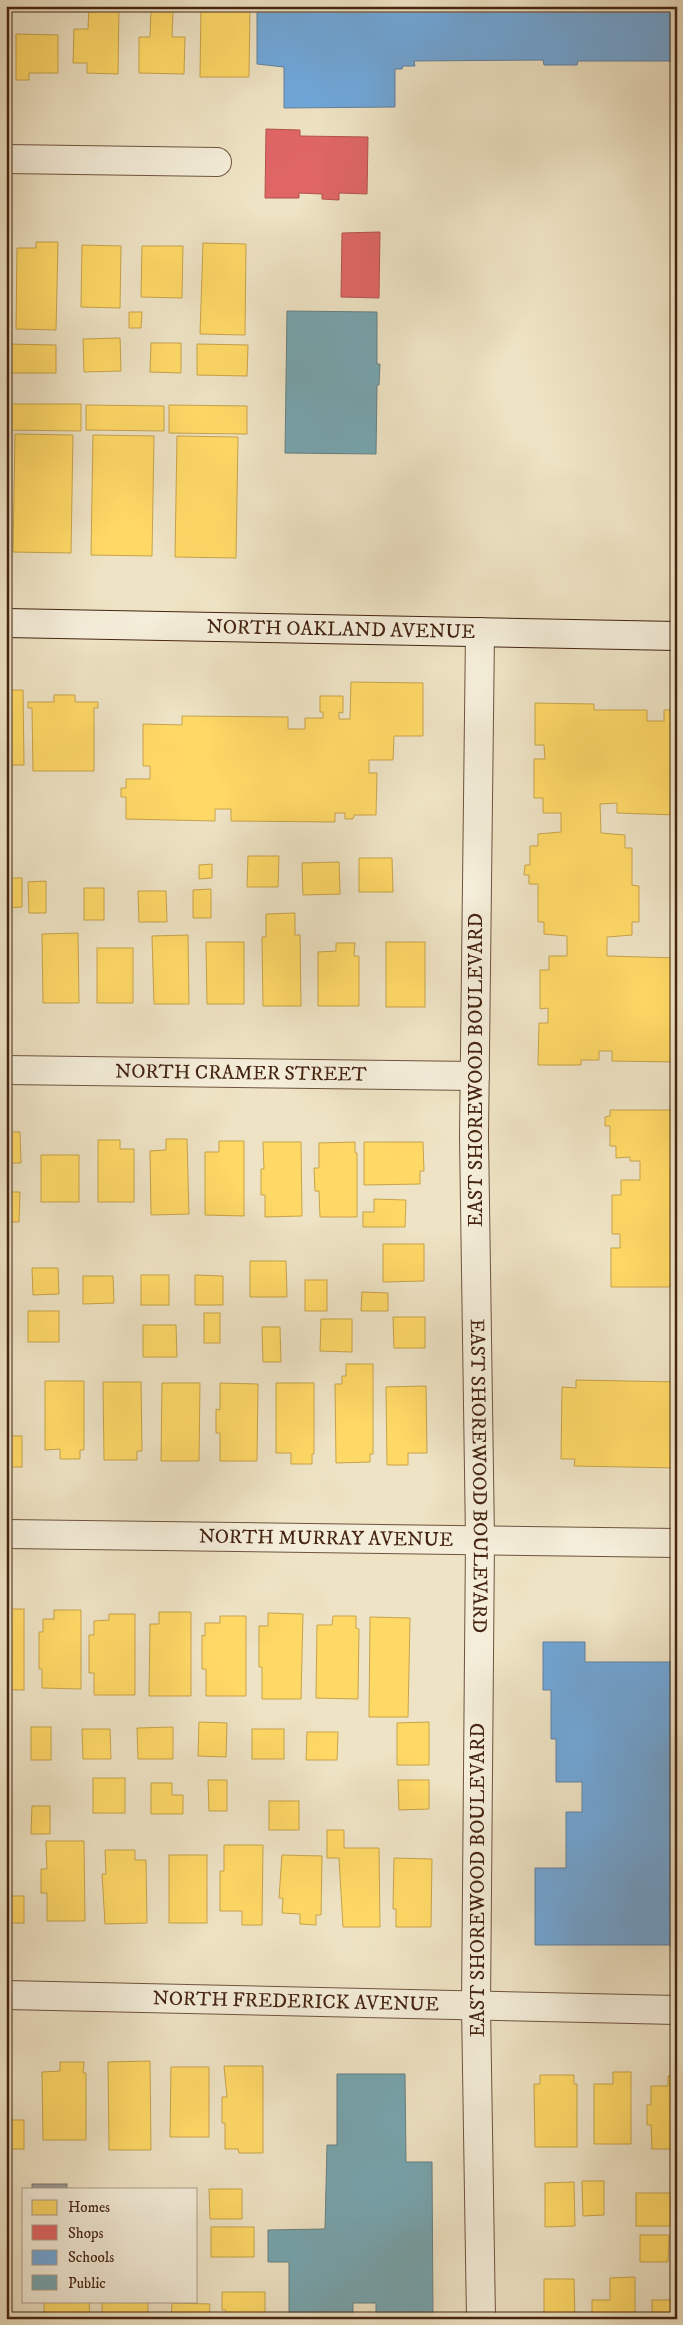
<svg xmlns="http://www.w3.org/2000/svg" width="683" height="2325" font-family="'IM FELL DW Pica',serif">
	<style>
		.homes { fill: #ffd966; stroke: #c7a34c }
		.shops { fill: #e06666; stroke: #b2524c }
		.schools { fill: #6fa8dc; stroke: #62809f }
		.public { fill: #76a5af; stroke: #677e80 }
		.industry { fill: #999; stroke: #807670 }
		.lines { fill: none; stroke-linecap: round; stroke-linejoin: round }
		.minor-casing { stroke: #6f543e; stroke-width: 30 }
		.secondary-casing { stroke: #452411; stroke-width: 30 }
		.minor { stroke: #f4edd9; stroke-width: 28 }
		.secondary { stroke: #f4edd9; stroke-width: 28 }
		.labels { text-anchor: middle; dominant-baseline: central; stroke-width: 5; stroke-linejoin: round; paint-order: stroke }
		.street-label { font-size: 20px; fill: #452411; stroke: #f4edd9 }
	</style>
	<rect width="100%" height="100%" fill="#eee3c4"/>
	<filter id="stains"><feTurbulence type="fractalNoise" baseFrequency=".004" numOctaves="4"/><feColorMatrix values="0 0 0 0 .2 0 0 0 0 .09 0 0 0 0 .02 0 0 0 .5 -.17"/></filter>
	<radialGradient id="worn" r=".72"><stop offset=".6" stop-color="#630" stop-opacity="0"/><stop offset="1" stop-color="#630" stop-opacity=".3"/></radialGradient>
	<g class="homes">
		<path d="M89 6H119L118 74 87 73V63H73L74 29H88Z"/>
		<path d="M201 6H250L249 77H200Z"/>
		<path d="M151 10H173L172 37H185L184 74 139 73V37H150Z"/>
		<path d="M16 34 58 35V73H29V80H16Z"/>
		<path d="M36 242H58L56 330 16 329 17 248H36Z"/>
		<path d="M203 243 246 244 245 335 200 334Z"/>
		<path d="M82 245 121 246 120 308 81 307Z"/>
		<path d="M142 246H183L182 298 141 297Z"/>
		<path d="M129 312H142L141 328H129Z"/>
		<path d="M120 338 121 371 84 372 83 339Z"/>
		<path d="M151 343H181V373L150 372Z"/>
		<path d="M6 344 56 345V373H6Z"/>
		<path d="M197 344 248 345 247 376 197 375Z"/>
		<path d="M6 404H81V431L6 430Z"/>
		<path d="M86 405 164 406V431L86 430Z"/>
		<path d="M169 405 247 406V434L169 433Z"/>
		<path d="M15 434 73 435 71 553 13 552Z"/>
		<path d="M93 435 154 436 152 556 91 555Z"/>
		<path d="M177 436 238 437 236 558 175 557Z"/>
		<path d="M351 682 423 683V736H394L393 760H369V773H377L376 815H354L353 819H345V813H335V822L231 821V809H215V821L126 819V797H121V788H126V779H150V766H143V724L182 725V716L288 717V729H305V718H323V712H320V696H343V713L339 712V719H350Z"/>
		<path d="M6 690H23L24 765H6Z"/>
		<path d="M54 695H75V702H98V708H94V771H33L32 708H28V702H54Z"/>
		<path d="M535 703 594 704V710H647V721H664V710H677V815L617 813V803L600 804 601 833 625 835V848H632V885L639 886V922H632V935L607 937V956L677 958V1062L612 1061V1051H599V1060H581V1065H538L539 1023H548V1008L540 1009V970H549V956H567V936L544 934V922H538V884H529V875H524L525 865H530V846H538V834L561 832V813H543V798H534V759H545L544 745H535Z"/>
		<path d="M248 856H279L278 887H247Z"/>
		<path d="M359 858H392L393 892H359Z"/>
		<path d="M339 862 340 894 303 895 302 863Z"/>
		<path d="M212 864V878L199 879V865Z"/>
		<path d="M6 878H22V907L6 908Z"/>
		<path d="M46 881V913H29L28 882Z"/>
		<rect x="84" y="888" width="20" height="32"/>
		<path d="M211 889V918H193V890Z"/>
		<path d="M138 891H166L167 922H139Z"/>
		<path d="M295 913V935H300L301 1006H263L262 937H266V914Z"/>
		<path d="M78 933 79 1003H43L42 934Z"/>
		<path d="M188 935 189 1004H154L152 936Z"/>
		<path d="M206 942H244V1004H207Z"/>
		<rect x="386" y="942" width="39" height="65"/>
		<path d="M336 943H355L354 956H359V1006H318V952L336 951Z"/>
		<rect x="97" y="948" width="36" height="55"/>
		<rect x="6" y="968" width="3" height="31"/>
		<path d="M610 1110H677V1284H670V1287H611V1248H620V1234H612V1195H621V1180H640V1161H630V1157L616 1158V1146H610V1126H605V1117L610 1116Z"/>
		<path d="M6 1132H20L21 1163H6Z"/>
		<path d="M166 1139H187L189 1214 151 1215 150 1151 166 1150Z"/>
		<path d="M98 1140H120V1149H134V1202H98Z"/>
		<path d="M219 1141H244V1216L205 1215V1152H219Z"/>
		<path d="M263 1142H301L302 1216 265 1217V1195H261V1169H264Z"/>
		<path d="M355 1142V1153H357V1217H320L319 1191H315L314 1168H319V1143Z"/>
		<path d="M364 1142H423L424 1171H420V1184L364 1185Z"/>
		<rect x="41" y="1155" width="38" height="47"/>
		<path d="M6 1192H20L19 1222H6Z"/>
		<path d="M374 1199 406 1200 405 1227H363V1212H374Z"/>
		<path d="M383 1244H424V1281L383 1282Z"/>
		<path d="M250 1261H286L287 1297H250Z"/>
		<path d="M32 1268H58L59 1294 33 1295Z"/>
		<rect x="141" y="1275" width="28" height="30"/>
		<path d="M195 1275 223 1276V1305H195Z"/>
		<path d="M83 1276H113L114 1303 83 1304Z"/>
		<rect x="305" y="1280" width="22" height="31"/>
		<path d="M362 1292 388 1293V1311H361Z"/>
		<rect x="28" y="1311" width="31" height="31"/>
		<rect x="204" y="1313" width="16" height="30"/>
		<path d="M393 1317H425V1348H394Z"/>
		<path d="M321 1319H352V1352L320 1351Z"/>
		<path d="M143 1325H176L177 1357H143Z"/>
		<path d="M262 1327H280L281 1362H263Z"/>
		<path d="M346 1364H373V1454H370V1462L336 1463 335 1384H342V1376H346Z"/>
		<path d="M576 1380 677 1382V1468L574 1466 575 1459H561L562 1387 576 1388Z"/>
		<path d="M45 1381H84V1450H80V1459H60V1449L45 1450Z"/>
		<path d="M103 1382H141L142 1451H137V1460H104Z"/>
		<path d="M162 1383H200L199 1461H161Z"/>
		<path d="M220 1383 258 1384 257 1461H220V1433H216V1409L220 1410Z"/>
		<path d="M276 1383H314V1454H312V1464H291V1453H276Z"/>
		<path d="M426 1386 427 1453H408V1465H387L386 1387Z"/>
		<rect x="6" y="1436" width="16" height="31"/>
		<rect x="6" y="1609" width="18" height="81"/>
		<path d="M54 1610H81V1689L42 1688V1669H39V1632H43V1619H54Z"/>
		<path d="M159 1612H191V1696H149L150 1624H159Z"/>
		<path d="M268 1613 303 1614 301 1699H262V1667H259V1626H268Z"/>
		<path d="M109 1614H135V1695H94V1673H89V1635H94V1621L109 1620Z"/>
		<path d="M220 1616H246V1696H206V1669H202V1635L205 1636V1623H220Z"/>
		<path d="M333 1616H356V1628L359 1629 358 1699 316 1698 317 1625H332Z"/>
		<path d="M370 1617 410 1618 408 1717H369Z"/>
		<path d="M199 1722 227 1723 226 1757 198 1756Z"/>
		<path d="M429 1722V1765H397V1723Z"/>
		<rect x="31" y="1727" width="20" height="33"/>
		<path d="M173 1727V1759H138L137 1728Z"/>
		<path d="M82 1729H110L111 1759H83Z"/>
		<rect x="252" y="1729" width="32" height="30"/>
		<path d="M307 1732H338L337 1760H306Z"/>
		<rect x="93" y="1778" width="32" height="35"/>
		<path d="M208 1780H227V1811H209Z"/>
		<path d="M398 1780H429V1809L399 1810Z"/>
		<path d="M151 1783H172V1795H183V1814H151Z"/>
		<rect x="269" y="1801" width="30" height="29"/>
		<path d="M32 1806H50V1834H31Z"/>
		<path d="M327 1830H344V1848H379L380 1927H343L339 1858H327Z"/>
		<path d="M46 1841H84L85 1921H47V1893H41V1869H47Z"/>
		<path d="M224 1845H263L262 1925H242V1911H220V1871H224Z"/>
		<path d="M105 1850H135V1860H146L147 1923 105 1924 102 1874H106Z"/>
		<rect x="169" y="1855" width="38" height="68"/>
		<path d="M282 1855 322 1856 321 1915H316V1925L300 1924V1914L282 1913 283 1898H279Z"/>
		<path d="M394 1858 432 1859 431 1927H396V1909H393Z"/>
		<rect x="6" y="1896" width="18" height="27"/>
		<path d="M150 2061 151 2150H109L108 2062Z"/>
		<path d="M60 2062H84L83 2073H86V2140H43L42 2072 60 2071Z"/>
		<path d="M224 2066H263V2153H239L238 2149H225V2123H222V2097H227Z"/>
		<path d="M171 2067H209V2137H170Z"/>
		<path d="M613 2072H631V2144H594V2084H613Z"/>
		<path d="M540 2075H574V2084H577V2147H535L534 2084H540Z"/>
		<path d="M668 2076H677V2149H652L651 2125H647V2105H651V2086H668Z"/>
		<rect x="6" y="2120" width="18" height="29"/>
		<path d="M582 2181H604V2215L583 2216Z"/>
		<path d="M574 2182 575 2226 545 2227V2183Z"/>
		<path d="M209 2189H242V2219H210Z"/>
		<rect x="636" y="2193" width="35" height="33"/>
		<rect x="211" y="2227" width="43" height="30"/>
		<path d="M640 2235H669L668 2262H640Z"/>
		<path d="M635 2277V2319H592V2300H610V2278Z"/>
		<path d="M544 2279H574L575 2319H536L535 2317H544Z"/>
		<path d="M222 2292H265V2319H226V2310H222Z"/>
		<rect x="652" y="2300" width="25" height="19"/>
		<path d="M44 2301H89L90 2319H44Z"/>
		<path d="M102 2301H148V2319H107V2315L102 2316Z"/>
		<path d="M172 2303 210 2304 209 2319H171Z"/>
		<rect x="6" y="2316" width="21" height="3"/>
	</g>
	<g class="shops">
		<path d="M266 129 300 130V136L368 137 367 194 339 193V200L322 199V194L299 193V198H265Z"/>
		<path d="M380 232 379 298 341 297 342 233Z"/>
	</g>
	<g class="schools">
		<path d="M257 6H677V61H578L577 65H544L543 60 414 61 415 66H403L402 69H395V107L284 108V67L257 64Z"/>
		<path d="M543 1642H585V1662H677V1945H535V1868H566V1812H582V1782H556V1739H551V1690H543Z"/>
	</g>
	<g class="public">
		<path d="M287 311 377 312V364H380L379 385H377L376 454 285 453Z"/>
		<path d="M337 2074H405L406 2162H432L433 2319H376V2303H353V2319H289V2262H268V2230L325 2229 327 2145H337Z"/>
	</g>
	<rect class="industry" x="32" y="2184" width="35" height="5"/>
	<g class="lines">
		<g class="minor-casing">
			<g id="minor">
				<path d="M6 159 217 162"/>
				<path id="s1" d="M480 632 474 1136 480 1539 476 2006 481 2319"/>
				<path id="s2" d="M6 1070 475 1076"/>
				<path id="s3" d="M6 1534 677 1543"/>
				<path id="s4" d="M6 1995 677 2010"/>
			</g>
		</g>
		<g class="secondary-casing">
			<g id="secondary">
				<path id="s5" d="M6 623 677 636"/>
			</g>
		</g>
		<use href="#minor" class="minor"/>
		<use href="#secondary" class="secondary"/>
	</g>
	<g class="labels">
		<g class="street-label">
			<text stroke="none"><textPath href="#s5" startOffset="335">NORTH OAKLAND AVENUE</textPath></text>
			<text transform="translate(476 1070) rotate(-90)">EAST SHOREWOOD BOULEVARD</text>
			<text stroke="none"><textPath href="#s2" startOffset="235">NORTH CRAMER STREET</textPath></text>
			<text stroke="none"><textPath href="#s1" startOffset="844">EAST SHOREWOOD BOULEVARD</textPath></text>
			<text stroke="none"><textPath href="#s3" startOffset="320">NORTH MURRAY AVENUE</textPath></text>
			<text transform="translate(478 1880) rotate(-90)">EAST SHOREWOOD BOULEVARD</text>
			<text stroke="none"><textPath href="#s4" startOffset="290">NORTH FREDERICK AVENUE</textPath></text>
		</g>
	</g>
	<rect width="683" height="2325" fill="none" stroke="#eee3c4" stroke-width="25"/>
	<rect x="8" y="8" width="668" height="2310" fill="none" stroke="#452411" stroke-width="2.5"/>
	<rect x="12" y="12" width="658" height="2300" fill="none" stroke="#452411"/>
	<rect x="22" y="2188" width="175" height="115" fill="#f4edd9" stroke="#ae9d89"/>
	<rect x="32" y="2200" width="25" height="15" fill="#ffd966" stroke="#ae9d89"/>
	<text x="68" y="2212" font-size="15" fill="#452411">Homes</text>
	<rect x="32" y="2225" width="25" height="15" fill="#e06666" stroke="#ae9d89"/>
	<text x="68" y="2238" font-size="15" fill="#452411">Shops</text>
	<rect x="32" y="2250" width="25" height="15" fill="#6fa8dc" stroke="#ae9d89"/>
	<text x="68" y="2262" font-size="15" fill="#452411">Schools</text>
	<rect x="32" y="2275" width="25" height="15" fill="#76a5af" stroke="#ae9d89"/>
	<text x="68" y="2288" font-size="15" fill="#452411">Public</text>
	<rect width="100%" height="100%" filter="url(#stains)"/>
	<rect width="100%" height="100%" fill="url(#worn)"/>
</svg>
